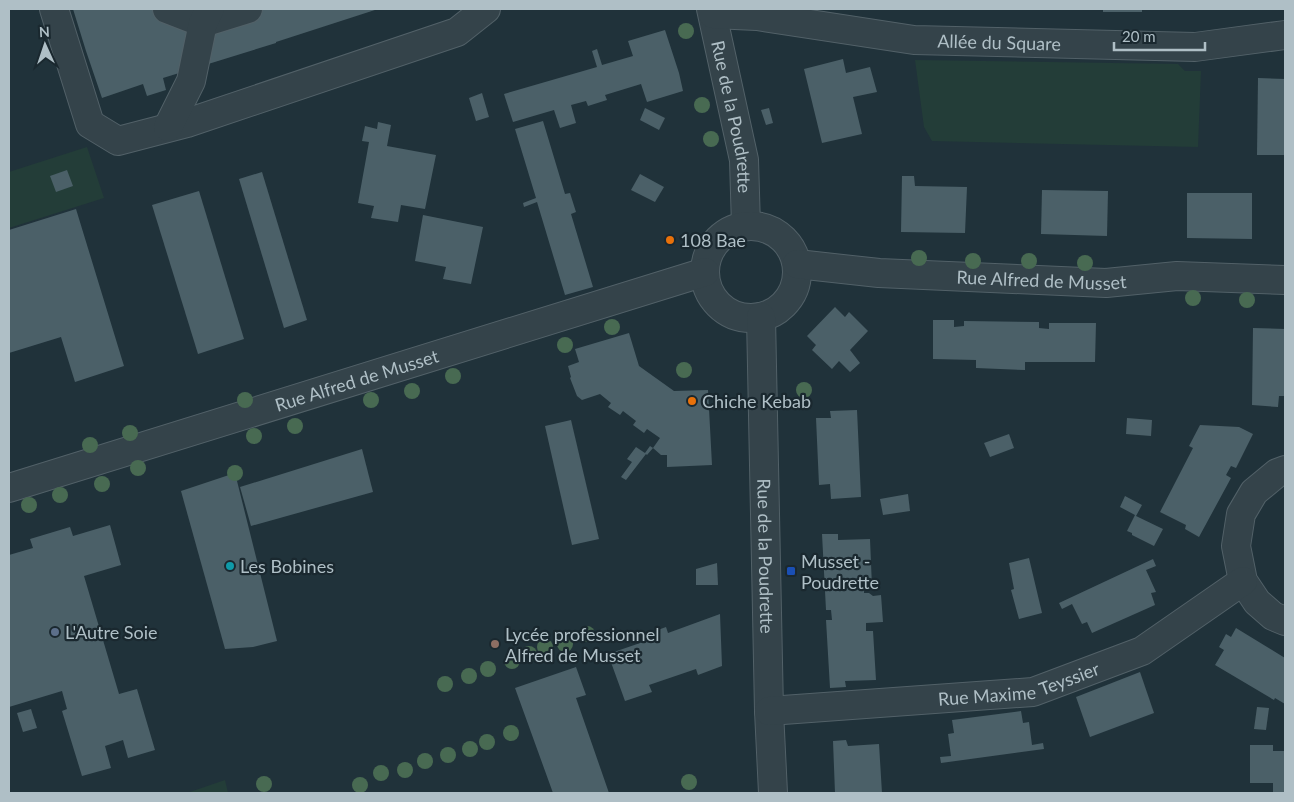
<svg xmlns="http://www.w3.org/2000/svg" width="1294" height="802" font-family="Lato,sans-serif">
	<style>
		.green { fill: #233d38 }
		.building { fill: #4b6068 }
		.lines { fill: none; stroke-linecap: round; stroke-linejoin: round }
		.minor-casing { stroke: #526168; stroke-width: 30 }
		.minor { stroke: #34434a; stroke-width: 28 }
		.tree { fill: #486a52 }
		.food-dot { fill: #e8710a; stroke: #1a282f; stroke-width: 2 }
		.culture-dot { fill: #0f9aa8; stroke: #1a282f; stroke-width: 2 }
		.transit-dot { fill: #1a4fb4; stroke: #1a282f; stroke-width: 2 }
		.service-dot { fill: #5c6f8a; stroke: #1a282f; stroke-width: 2 }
		.education-dot { fill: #8d6e63; stroke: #1a282f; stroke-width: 2 }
		.labels { text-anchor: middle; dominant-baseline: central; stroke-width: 4.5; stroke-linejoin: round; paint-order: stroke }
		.street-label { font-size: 18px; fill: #afbfc6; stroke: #1a282f }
		.poi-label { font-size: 18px; fill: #afbfc6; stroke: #1a282f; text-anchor: start }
	</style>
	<rect width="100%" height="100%" fill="#20323a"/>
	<g class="green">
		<path d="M915 60 1178 64 1185 71H1201L1198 147 932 141 924 127Z"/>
		<path d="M87 147 104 198 9 228V172Z"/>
		<path d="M225 780 228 793H187Z"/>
	</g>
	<g class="building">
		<path d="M73 9H378L276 42V43L163 78 166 90 147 96 143 84 102 98 86 51Z"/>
		<rect x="1103" y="9" width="39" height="3"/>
		<path d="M665 30 679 73 683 91 647 102 641 84 605 95 607 100 588 106 586 101 571 105 576 123 560 128 554 110 513 122 504 94 597 67 592 51 597 49 602 65 633 56 628 41Z"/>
		<path d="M843 59 846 73 870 67 877 92 853 97 862 134 822 143 804 69Z"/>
		<path d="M1258 78 1285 79V155H1257Z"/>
		<path d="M482 93 489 117 476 121 469 98Z"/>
		<path d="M645 108 665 118 659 130 640 120Z"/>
		<path d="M769 108 773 123 766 125 761 110Z"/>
		<path d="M543 121 565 194 570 193 576 212 571 214 593 287 565 295 537 202 524 207 523 203 536 198 515 129Z"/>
		<path d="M378 122 391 125 387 146 436 155 425 209 401 205 398 222 371 218 374 206 358 203 369 142 362 141 365 126 377 129Z"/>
		<path d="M67 170 73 186 56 192 50 176Z"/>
		<path d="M262 172 307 320 284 328 239 179Z"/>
		<path d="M640 174 664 187 655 202 631 190Z"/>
		<path d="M902 176H914L915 186 967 187 965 233 901 232Z"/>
		<path d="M1042 190 1108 191 1107 236 1041 234Z"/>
		<path d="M199 191 244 339 198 354 152 205Z"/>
		<path d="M1187 193H1252V239L1187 238Z"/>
		<path d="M76 209 124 366 75 382 61 337 9 353V230Z"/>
		<path d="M423 215 483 227 471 284 443 279 446 267 415 261Z"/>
		<path d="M835 307 845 317 849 312 868 331 850 350 860 363 850 372 839 361 832 369 812 350 816 345 807 336Z"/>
		<path d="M933 320H954V327L964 326V321L1039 322V328L1049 329V323H1096L1095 362H1025V370L976 368V360L933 359Z"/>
		<path d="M1253 328 1285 329V396H1279L1278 407 1252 405Z"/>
		<path d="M629 333 639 366 674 391 708 390 712 465 667 467V455H661L653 448 660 438 647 429 644 433 633 425 636 421 623 411 620 415 608 407 611 403 600 394 582 400 577 396 570 378 571 377 568 366 579 362 575 349Z"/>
		<path d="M857 410 861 497 831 499 830 484 819 485 816 418H831L830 411Z"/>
		<path d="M1127 418 1152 420 1151 436 1126 434Z"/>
		<path d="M571 420 599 539 572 545 545 426Z"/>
		<path d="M1200 425 1239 427 1253 434 1236 468 1231 466 1226 475 1231 478 1199 537 1185 529 1186 525 1160 512 1193 448 1189 446Z"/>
		<path d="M1009 434 1014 448 990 457 984 443Z"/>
		<path d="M650 446 653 448 647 455 646 454 626 480 621 477 632 462 627 459 636 447 645 453Z"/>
		<path d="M362 449 373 492 251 526 240 487Z"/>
		<path d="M235 473 277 641 253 647 225 649 181 491Z"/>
		<path d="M908 494 910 511 883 515 880 499Z"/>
		<path d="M1125 496 1142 505 1136 516 1163 529 1154 546 1132 535V533L1127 531 1135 515 1120 507Z"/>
		<path d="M110 525 121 565 84 576 119 694 137 689 155 750 128 758 123 740 105 746 111 768 82 776 62 711 67 709 62 691 9 707V555L33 548 30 539 70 527 73 536Z"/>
		<path d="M822 534H838V540L870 539 872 587H864V593H869L873 596 881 595 883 622 866 623V631H873L876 680 845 681 846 687 830 688 826 620H832L831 610H826Z"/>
		<path d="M1029 558 1042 613 1019 619 1011 590 1014 589 1009 563Z"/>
		<path d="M1153 559 1156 566 1146 570 1156 592 1151 593 1155 605 1092 633 1087 622 1082 624 1072 604 1062 609 1059 603Z"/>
		<path d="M717 563 718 585H696V569Z"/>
		<path d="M720 614 722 666 698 675 696 669 649 685 652 692 625 701 608 654 646 641 644 635 666 627 668 633Z"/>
		<path d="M1236 628 1285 658V704L1275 698 1274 700 1215 665 1224 650 1219 647 1226 634 1231 637Z"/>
		<path d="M576 667 586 695 576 698 609 793H553L515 688Z"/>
		<path d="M1140 672 1154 713 1090 737 1076 697Z"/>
		<path d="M1257 707 1269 708 1266 730 1254 729Z"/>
		<path d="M31 709 37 728 23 732 17 713Z"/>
		<path d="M1021 711 1023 723 1029 722 1032 745 1043 743 1044 749 941 763 940 757 951 756 948 734 954 733 952 720Z"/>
		<path d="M846 740 848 746 879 744 882 793H835L833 741Z"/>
		<path d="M1250 745H1273V751H1285V793H1273V783H1250Z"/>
	</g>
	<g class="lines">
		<g class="minor-casing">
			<g id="minor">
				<path d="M54 9 90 124 118 141 187 123 457 32 486 9"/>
				<path d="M167 9 203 23 248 9"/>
				<path id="s1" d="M711 9 744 160 746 226"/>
				<path id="s2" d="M713 14 757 16 914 40 1195 47 1285 35"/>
				<path d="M168 127 191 81 203 23 210 9"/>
				<circle cx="751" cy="272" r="46"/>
				<path id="s3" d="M797 264 879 273 1106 283 1177 276 1285 280"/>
				<path id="s4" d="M761 317 769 711 773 793"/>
				<path d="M1285 470 1277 473 1254 492 1241 514 1236 546 1243 581 1257 602 1273 616 1285 621"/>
				<path id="s5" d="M9 488 705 272"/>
				<path id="s6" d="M769 711 1033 692 1142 651 1243 581"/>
			</g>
		</g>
		<use href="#minor" class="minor"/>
	</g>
	<g class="tree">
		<circle cx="686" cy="31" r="8"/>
		<circle cx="702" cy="105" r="8"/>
		<circle cx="711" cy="139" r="8"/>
		<circle cx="919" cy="258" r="8"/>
		<circle cx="973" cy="261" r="8"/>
		<circle cx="1029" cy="261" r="8"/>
		<circle cx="1085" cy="263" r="8"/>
		<circle cx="1193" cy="298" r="8"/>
		<circle cx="1247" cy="300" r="8"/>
		<circle cx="612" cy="327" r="8"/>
		<circle cx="565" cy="345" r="8"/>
		<circle cx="684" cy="370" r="8"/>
		<circle cx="453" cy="376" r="8"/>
		<circle cx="804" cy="390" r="8"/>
		<circle cx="412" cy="391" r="8"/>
		<circle cx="245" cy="400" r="8"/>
		<circle cx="371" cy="400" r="8"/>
		<circle cx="295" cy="426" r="8"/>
		<circle cx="130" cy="433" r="8"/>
		<circle cx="254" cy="436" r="8"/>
		<circle cx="90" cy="445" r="8"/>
		<circle cx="138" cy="468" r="8"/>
		<circle cx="235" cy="473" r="8"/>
		<circle cx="102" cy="484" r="8"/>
		<circle cx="60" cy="495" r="8"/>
		<circle cx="29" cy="505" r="8"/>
		<circle cx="587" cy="634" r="8"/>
		<circle cx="565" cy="644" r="8"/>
		<circle cx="545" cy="647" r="8"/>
		<circle cx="529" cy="654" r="8"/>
		<circle cx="512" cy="661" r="8"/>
		<circle cx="488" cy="669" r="8"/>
		<circle cx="469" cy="676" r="8"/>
		<circle cx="445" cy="684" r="8"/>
		<circle cx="511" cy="733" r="8"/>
		<circle cx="487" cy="742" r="8"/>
		<circle cx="470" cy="749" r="8"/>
		<circle cx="448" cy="755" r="8"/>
		<circle cx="425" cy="761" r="8"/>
		<circle cx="405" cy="770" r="8"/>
		<circle cx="381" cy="773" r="8"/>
		<circle cx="689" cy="782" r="8"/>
		<circle cx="264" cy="784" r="8"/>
		<circle cx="360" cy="785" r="8"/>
	</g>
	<g class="food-dot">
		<circle cx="670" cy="240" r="5"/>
		<circle cx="692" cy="401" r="5"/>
	</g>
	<circle class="culture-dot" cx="230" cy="566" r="5"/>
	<rect class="transit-dot" x="786" y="566" width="10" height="10" rx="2.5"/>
	<circle class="service-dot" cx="55" cy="632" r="5"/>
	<circle class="education-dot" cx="495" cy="644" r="5"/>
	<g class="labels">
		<g class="street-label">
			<text stroke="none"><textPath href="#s2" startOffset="288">Allée du Square</textPath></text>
			<text stroke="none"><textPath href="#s1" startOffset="110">Rue de la Poudrette</textPath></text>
			<text stroke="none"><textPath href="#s3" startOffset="245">Rue Alfred de Musset</textPath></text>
			<text stroke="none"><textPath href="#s5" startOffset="364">Rue Alfred de Musset</textPath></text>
			<text stroke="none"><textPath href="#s4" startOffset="239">Rue de la Poudrette</textPath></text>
			<text stroke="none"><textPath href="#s6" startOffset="252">Rue Maxime Teyssier</textPath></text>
		</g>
		<g class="poi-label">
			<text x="680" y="240">108 Bae</text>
			<text x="702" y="401">Chiche Kebab</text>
			<text x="801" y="561">Musset -<tspan x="801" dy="21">Poudrette</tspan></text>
			<text x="240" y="566">Les Bobines</text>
			<text x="65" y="632">L'Autre Soie</text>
			<text x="505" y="634">Lycée professionnel<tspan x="505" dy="21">Alfred de Musset</tspan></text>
		</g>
	</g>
	<rect width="1294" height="802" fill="none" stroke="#afbfc6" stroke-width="20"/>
	<g transform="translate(45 45) rotate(357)" stroke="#1a282f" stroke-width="4" paint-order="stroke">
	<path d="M0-4L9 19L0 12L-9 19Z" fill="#afbfc6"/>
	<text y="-8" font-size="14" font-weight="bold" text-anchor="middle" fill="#afbfc6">N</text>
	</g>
	<path d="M1114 42v8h91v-8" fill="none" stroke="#afbfc6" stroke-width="2.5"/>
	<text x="1122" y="42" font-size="15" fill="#afbfc6" stroke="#1a282f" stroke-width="4" paint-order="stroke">20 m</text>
</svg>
